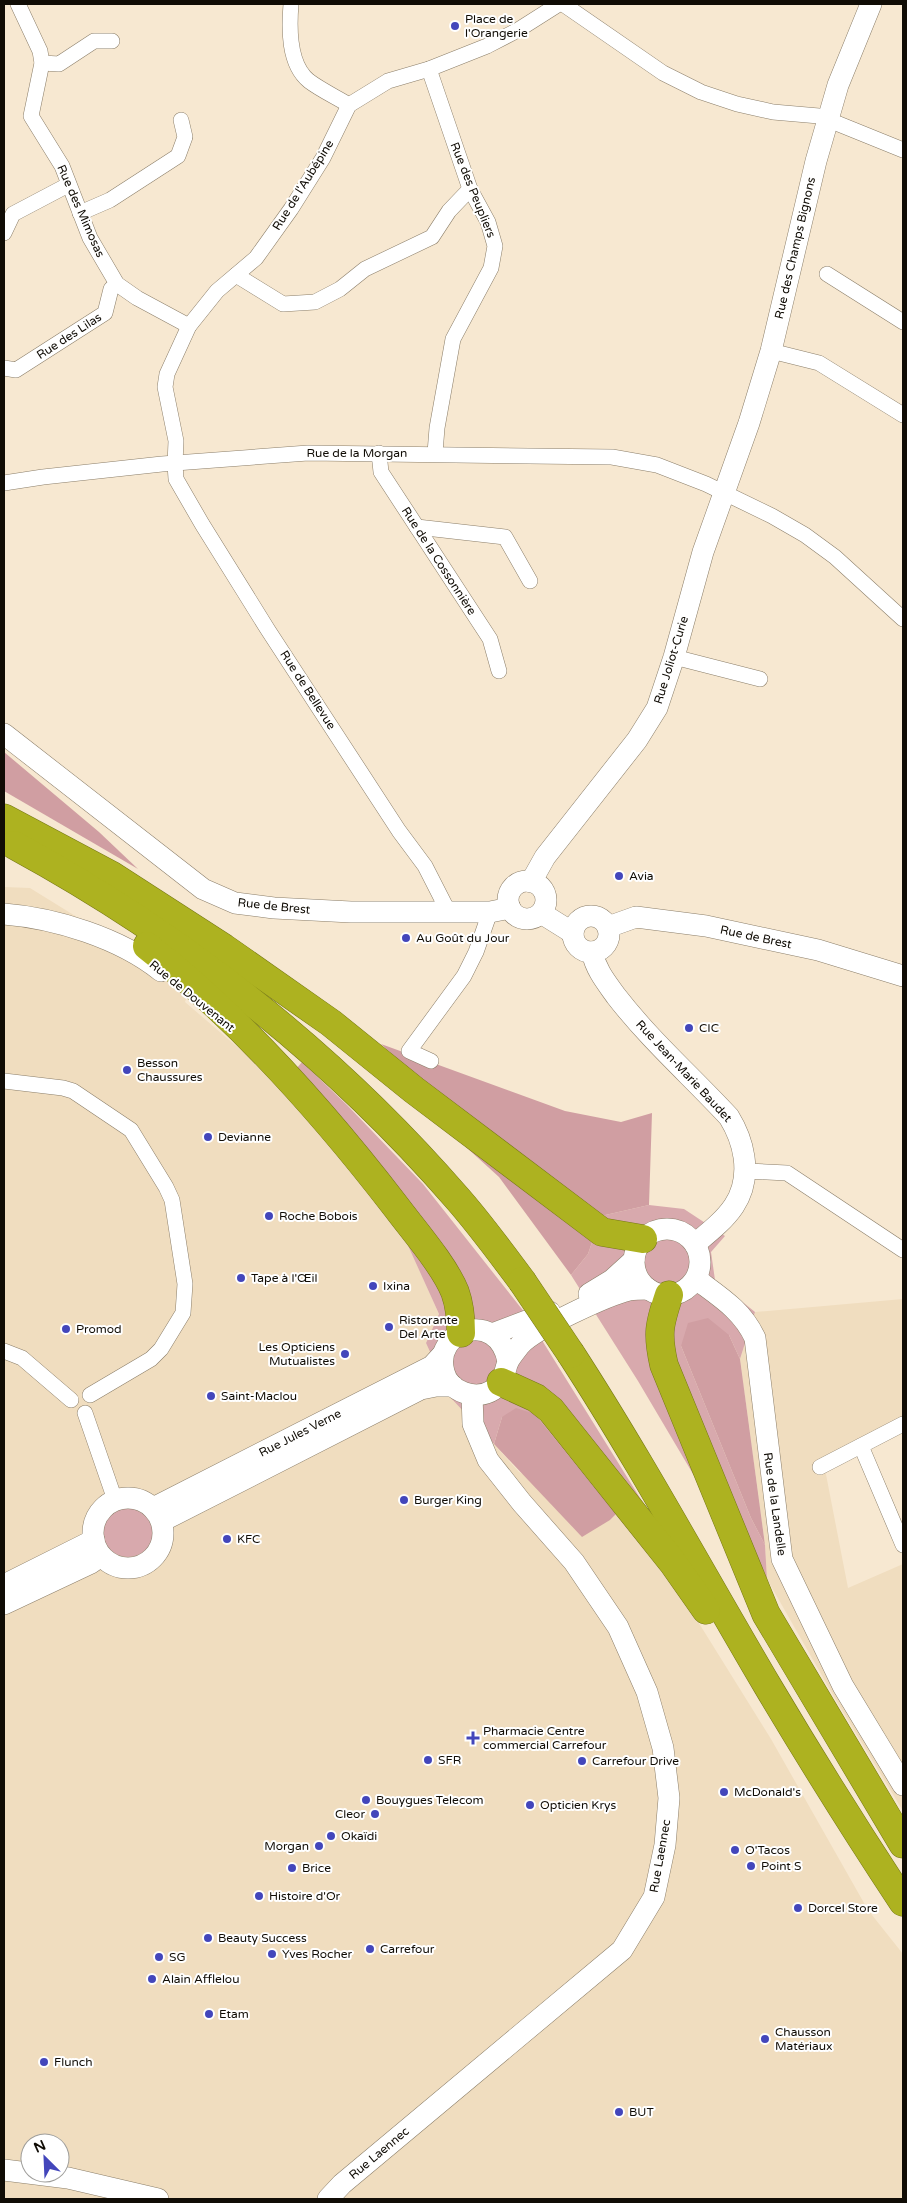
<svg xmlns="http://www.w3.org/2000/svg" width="907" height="2203" font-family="'Varela Round',sans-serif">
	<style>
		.built { fill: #f0ddbf; fill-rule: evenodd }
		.green { fill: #d8a9ad }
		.forest { fill: #d09ea2 }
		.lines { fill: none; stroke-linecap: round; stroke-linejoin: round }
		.street-casing { stroke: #8b7e69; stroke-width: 16 }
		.secondary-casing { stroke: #8b7e69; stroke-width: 22 }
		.highway-casing { stroke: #767817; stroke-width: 29 }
		.street { stroke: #fff; stroke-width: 15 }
		.secondary { stroke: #fff; stroke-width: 21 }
		.highway { stroke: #adb220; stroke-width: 28 }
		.highway-bridge-casing { stroke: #767817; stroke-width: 29; stroke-linecap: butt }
		.highway-bridge { stroke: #adb220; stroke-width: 28 }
		.poi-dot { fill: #4346bb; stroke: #fff; stroke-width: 2 }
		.labels { text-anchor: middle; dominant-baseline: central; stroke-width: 4; stroke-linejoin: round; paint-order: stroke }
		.poi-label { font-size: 12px; fill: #100c05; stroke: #fff; text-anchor: start }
		.street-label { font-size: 12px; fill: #100c05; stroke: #fff }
	</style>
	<rect width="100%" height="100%" fill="#f7e8d1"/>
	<g class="built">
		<path d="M4 887 30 888 190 987 185 1002 263 1069 336 1151 405 1239 439 1314 426 1343 452 1398 519 1472 610 1520 616 1514 687 1604 771 1739 868 1910 903 1954V2199H4ZM30 2143H60V2173H30Z"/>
		<path d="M903 1299V1419L823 1459 848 1588 903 1564V1811L837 1702 767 1579 765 1545 740 1359 755 1312Z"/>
	</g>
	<g class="green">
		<path d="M302 1062 347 1105 423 1184 525 1313 660 1530 647 1553 535 1414 502 1417 494 1444 451 1398 426 1343 439 1314 405 1239 336 1151 280 1088Z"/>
		<path d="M649 1205 684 1209 725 1236 711 1252 715 1280 755 1312 740 1359 729 1335 681 1346 751 1518 765 1545 767 1579 732 1499 709 1501 638 1381 571 1275 588 1254 601 1216Z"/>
		<circle cx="128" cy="1531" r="26"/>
	</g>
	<g class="forest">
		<path d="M4 752 99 832 138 869 4 791Z"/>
		<path d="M381 1044 565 1111 621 1122 652 1113 649 1205 601 1216 588 1254 571 1275 499 1177 433 1117 444 1102Z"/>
		<path d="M708 1318 729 1335 740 1359 765 1545 751 1518 681 1346 688 1323Z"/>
		<path d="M516 1408 535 1414 616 1514 610 1520 582 1537 494 1444 502 1417Z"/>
	</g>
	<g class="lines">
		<g class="street-casing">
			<g id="street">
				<path d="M18 4 40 51 42 63 31 116 62 166 90 238 117 284 137 298 189 326"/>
				<path d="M291 4C289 28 288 64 309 81 321 90 336 97 349 105"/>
				<path d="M563 4 663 73 701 92 737 104 773 112 819 116 903 150"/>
				<path d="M42 63 59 64 94 41H112"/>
				<path d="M429 69 470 189 488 222 495 246 491 268 453 339 437 428 435 453"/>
				<path d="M80 213 110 200 178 156 185 137 181 120"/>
				<path d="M4 233 13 214 68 185"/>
				<path d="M827 274 903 322"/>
				<path d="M236 275 283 304 315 302 340 289 365 269 432 237 449 211 470 189"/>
				<path d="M771 351 819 363 903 415"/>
				<path d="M4 368 16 370 105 313 111 289 117 284"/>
				<path d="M379 453 381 472 490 639 499 671"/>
				<path d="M4 483 43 477 162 464 308 453 612 457 657 465 706 484 772 516 805 535 835 557 903 619"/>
				<path d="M417 527 505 537 530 581"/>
				<path d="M674 657 760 679"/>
				<path d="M449 913 425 866 399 831 268 630 202 524 176 479 175 464 176 441 165 387 167 374 189 326 217 291 256 258 291 209 323 158 349 105 388 81 429 69 487 46 518 30 559 4"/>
				<path d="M431 1061 409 1051 464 976 476 952 490 912"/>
				<path d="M4 1081 63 1088 73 1091 131 1130 166 1187 172 1200 185 1284 183 1313 161 1349 151 1359 90 1395"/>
				<path d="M746 1171 787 1173 903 1250"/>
				<path d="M4 1351 22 1358 71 1400"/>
				<path d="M85 1413 115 1500"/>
				<path d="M861 1446 903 1545"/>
				<path d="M820 1467 903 1424"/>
			</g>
		</g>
		<g class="secondary-casing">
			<g id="secondary">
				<path d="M4 734 203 889 235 903 274 908 351 912H490L510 908"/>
				<circle cx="527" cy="900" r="19"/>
				<path d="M531 882 545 857 637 740 657 708 674 657 703 552 749 423 771 351 816 161 838 85 871 4"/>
				<path d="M541 913 573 933"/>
				<path d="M4 914C55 918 120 938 161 971"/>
				<circle cx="591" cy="934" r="18"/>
				<path d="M608 927 636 917 706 926 818 950 903 976"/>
				<path d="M592 952C596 970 606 982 616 996 650 1040 691 1076 729 1117 737 1130 742 1143 744 1157 750 1200 725 1219 695 1244"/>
				<circle cx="667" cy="1262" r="33"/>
				<path d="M696 1279C720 1297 742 1310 755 1338L782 1559 843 1686 903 1785"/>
				<path d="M589 1294 612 1280 634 1260"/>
				<path d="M492 1334 550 1312"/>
				<path d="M508 1361C497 1308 432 1330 444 1372 449 1392 476 1401 493 1390 507 1380 503 1371 509 1360 512 1355 517 1349 520 1345 534 1329 608 1295 629 1290 635 1289 642 1289 648 1289"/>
				<circle cx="128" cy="1533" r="35"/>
				<path d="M153 1508 432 1366 443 1354"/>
				<path d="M162 1521 421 1389 436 1386H453"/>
				<path d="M4 1585 94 1540"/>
				<path d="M4 1604 91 1563 101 1556"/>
				<path d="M4 2170 68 2178 158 2199"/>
				<path d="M328 2199 342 2184 622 1950 654 1897 665 1845 669 1798 663 1748 647 1692 618 1627 574 1562 522 1503 488 1460 473 1424 472 1395"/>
			</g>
		</g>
		<g class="highway-casing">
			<g id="highway">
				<path d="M4 818 111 875 224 948 331 1023 414 1090 602 1232 643 1239"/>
				<path d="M14 845C181 936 332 1054 457 1198 480 1224 501 1253 522 1281"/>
				<path d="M147 946C242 1020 324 1113 397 1208 415 1232 444 1265 455 1292 460 1306 461 1318 461 1333"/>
				<path d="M669 1295C659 1325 657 1334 664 1365L766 1614 903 1844"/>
				<path d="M571 1354C641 1462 702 1575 767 1685 811 1759 856 1831 903 1902"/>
				<path d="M501 1382 536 1398 551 1410 673 1563 706 1610"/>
			</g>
		</g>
		<use href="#street" class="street"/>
		<use href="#secondary" class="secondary"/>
		<use href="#highway" class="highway"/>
		<g class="highway-bridge-casing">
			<path id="highway-bridge" d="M522 1281 571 1354"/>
		</g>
		<use href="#highway-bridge" class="highway-bridge"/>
	</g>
	<g class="poi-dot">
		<circle cx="455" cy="26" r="5"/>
		<circle cx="619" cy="876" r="5"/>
		<circle cx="406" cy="938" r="5"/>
		<circle cx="689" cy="1028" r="5"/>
		<circle cx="127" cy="1070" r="5"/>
		<circle cx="208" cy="1137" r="5"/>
		<circle cx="269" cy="1216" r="5"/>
		<circle cx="241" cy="1278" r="5"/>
		<circle cx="373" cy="1286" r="5"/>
		<circle cx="389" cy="1327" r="5"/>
		<circle cx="66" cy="1329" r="5"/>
		<circle cx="345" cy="1354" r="5"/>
		<circle cx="211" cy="1396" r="5"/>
		<circle cx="404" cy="1500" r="5"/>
		<circle cx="227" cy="1539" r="5"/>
		<path d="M470.5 1730.5h5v5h5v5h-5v5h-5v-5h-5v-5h5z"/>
		<circle cx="428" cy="1760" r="5"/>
		<circle cx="582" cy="1761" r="5"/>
		<circle cx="724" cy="1792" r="5"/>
		<circle cx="366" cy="1800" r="5"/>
		<circle cx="530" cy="1805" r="5"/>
		<circle cx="375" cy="1814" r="5"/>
		<circle cx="331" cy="1836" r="5"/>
		<circle cx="319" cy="1846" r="5"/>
		<circle cx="735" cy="1850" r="5"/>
		<circle cx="751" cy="1866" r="5"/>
		<circle cx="292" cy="1868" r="5"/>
		<circle cx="259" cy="1896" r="5"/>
		<circle cx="798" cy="1908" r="5"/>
		<circle cx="208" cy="1938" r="5"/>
		<circle cx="370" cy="1949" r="5"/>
		<circle cx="272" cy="1954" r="5"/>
		<circle cx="159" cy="1957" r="5"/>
		<circle cx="152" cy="1979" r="5"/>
		<circle cx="209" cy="2014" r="5"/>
		<circle cx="765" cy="2039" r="5"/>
		<circle cx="44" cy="2062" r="5"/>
		<circle cx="619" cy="2112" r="5"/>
	</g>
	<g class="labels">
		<g class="poi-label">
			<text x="465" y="19">Place de<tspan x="465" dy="14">l'Orangerie</tspan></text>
			<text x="629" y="876">Avia</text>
			<text x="416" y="938">Au Goût du Jour</text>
			<text x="699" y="1028">CIC</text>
			<text x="137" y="1063">Besson<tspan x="137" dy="14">Chaussures</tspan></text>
			<text x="218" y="1137">Devianne</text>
			<text x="279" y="1216">Roche Bobois</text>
			<text x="251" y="1278">Tape à l'Œil</text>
			<text x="383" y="1286">Ixina</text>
			<text x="399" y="1320">Ristorante<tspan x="399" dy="14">Del Arte</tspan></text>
			<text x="76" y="1329">Promod</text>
			<text x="335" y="1347" text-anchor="end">Les Opticiens<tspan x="335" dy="14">Mutualistes</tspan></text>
			<text x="221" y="1396">Saint-Maclou</text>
			<text x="414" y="1500">Burger King</text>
			<text x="237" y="1539">KFC</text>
			<text x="483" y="1731">Pharmacie Centre<tspan x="483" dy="14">commercial Carrefour</tspan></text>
			<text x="438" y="1760">SFR</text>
			<text x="592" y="1761">Carrefour Drive</text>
			<text x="734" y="1792">McDonald's</text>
			<text x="376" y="1800">Bouygues Telecom</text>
			<text x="540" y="1805">Opticien Krys</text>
			<text x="365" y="1814" text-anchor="end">Cleor</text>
			<text x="341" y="1836">Okaïdi</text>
			<text x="309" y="1846" text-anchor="end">Morgan</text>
			<text x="745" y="1850">O'Tacos</text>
			<text x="761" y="1866">Point S</text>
			<text x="302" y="1868">Brice</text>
			<text x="269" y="1896">Histoire d'Or</text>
			<text x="808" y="1908">Dorcel Store</text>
			<text x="218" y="1938">Beauty Success</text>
			<text x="380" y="1949">Carrefour</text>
			<text x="282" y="1954">Yves Rocher</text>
			<text x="169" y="1957">SG</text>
			<text x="162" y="1979">Alain Afflelou</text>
			<text x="219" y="2014">Etam</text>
			<text x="775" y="2032">Chausson<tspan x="775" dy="14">Matériaux</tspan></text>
			<text x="54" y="2062">Flunch</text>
			<text x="629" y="2112">BUT</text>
		</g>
		<g class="street-label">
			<text transform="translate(303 185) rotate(-58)">Rue de l'Aubépine</text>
			<text transform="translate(473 190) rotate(68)">Rue des Peupliers</text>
			<text transform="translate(81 211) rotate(66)">Rue des Mimosas</text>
			<text transform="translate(795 248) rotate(-77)">Rue des Champs Bignons</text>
			<text transform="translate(69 336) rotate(-33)">Rue des Lilas</text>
			<text x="357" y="453">Rue de la Morgan</text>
			<text transform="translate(439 561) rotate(57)">Rue de la Cossonnière</text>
			<text transform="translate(671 660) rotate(-73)">Rue Joliot-Curie</text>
			<text transform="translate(308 690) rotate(57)">Rue de Bellevue</text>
			<text transform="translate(274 906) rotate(6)">Rue de Brest</text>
			<text transform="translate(756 937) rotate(12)">Rue de Brest</text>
			<text transform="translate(192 996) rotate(39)">Rue de Douvenant</text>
			<text transform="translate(684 1071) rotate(47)">Rue Jean-Marie Baudet</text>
			<text transform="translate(300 1433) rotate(-27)">Rue Jules Verne</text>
			<text transform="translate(775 1504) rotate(82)">Rue de la Landelle</text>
			<text transform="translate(660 1856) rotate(-80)">Rue Laennec</text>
			<text transform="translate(379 2153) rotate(-40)">Rue Laennec</text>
		</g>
	</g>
	<rect width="907" height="2203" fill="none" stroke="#100c05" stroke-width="10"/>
	<g transform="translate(45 2158) rotate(336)"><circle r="24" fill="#ffffff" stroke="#9f9e9b"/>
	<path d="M0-4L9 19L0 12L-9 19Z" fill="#4346bb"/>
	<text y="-8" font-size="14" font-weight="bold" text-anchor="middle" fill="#100c05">N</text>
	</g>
</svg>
